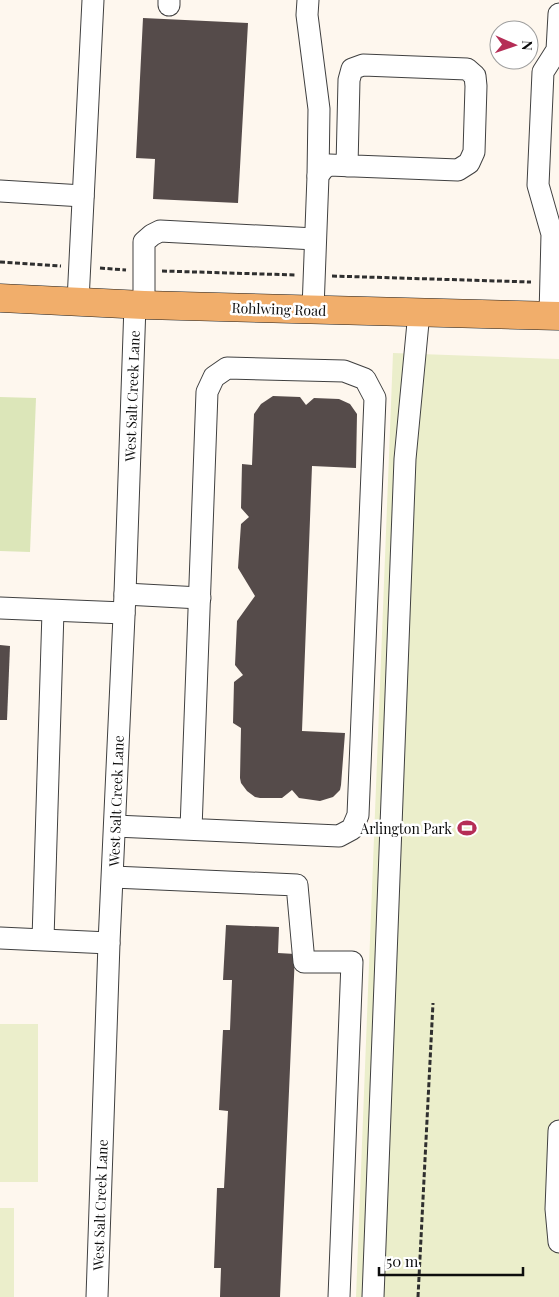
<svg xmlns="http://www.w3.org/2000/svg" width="559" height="1297" font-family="'Playfair Display',serif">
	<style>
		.green { fill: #dce6b9 }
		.pitch { fill: #ebeecb }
		.building { fill: #554b4a }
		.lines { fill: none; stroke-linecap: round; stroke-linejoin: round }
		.minor-casing { stroke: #404040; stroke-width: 23 }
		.major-casing { stroke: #1e1e1e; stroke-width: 29 }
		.path { stroke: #2f2f2f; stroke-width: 3; stroke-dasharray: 5 2.5; stroke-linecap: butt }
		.minor { stroke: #fff; stroke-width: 21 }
		.major { stroke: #f1ae6b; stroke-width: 28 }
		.labels { text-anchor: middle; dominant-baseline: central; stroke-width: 5; stroke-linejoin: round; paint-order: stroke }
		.street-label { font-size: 14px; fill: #0d0d0d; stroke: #fff }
		.poi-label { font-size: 14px; fill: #0d0d0d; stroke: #fff; text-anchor: end }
	</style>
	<rect width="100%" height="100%" fill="#fef7ee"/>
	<path class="green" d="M0 397 36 398 30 552 0 551Z"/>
	<g class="pitch">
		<path d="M393 353 559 359V1297H356Z"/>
		<rect x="0" y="1024" width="38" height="158"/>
		<rect x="0" y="1208" width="14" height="89"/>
	</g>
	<g class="building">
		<path d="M143 18 248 23 238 203 153 199 155 159 136 158Z"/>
		<path d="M273 396 300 397 306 405 314 398 339 399 350 404 357 414 356 468 312 466 302 731 345 733 341 785 340 790 333 797 320 801 299 798 292 790 282 798H260L255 797 247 791 241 783 240 778 241 728 233 723 234 682 243 675 235 665 237 621 255 596 238 568 241 524 249 517 241 508 242 464 252 465 254 414 261 404Z"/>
		<path d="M0 645 10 646 7 720H0Z"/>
		<path d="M226 925 279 927 278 953 295 954 280 1297H220L221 1268H214L217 1188H224L228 1111 219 1110 223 1030H230L232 980H223Z"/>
	</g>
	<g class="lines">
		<g class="minor-casing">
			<g id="minor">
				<path d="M308 0 307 15 319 109 318 176"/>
				<path d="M169 5V0"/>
				<path d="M0 191 83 196"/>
				<path d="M78 301 93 0"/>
				<path d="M144 305V242L152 235 160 231 315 239"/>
				<path d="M313 309 318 176 323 169 329 165 458 170 469 163 474 152 476 86 475 76 467 69 363 65 352 69 349 80 347 166"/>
				<path d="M550 316 552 234 538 185 543 72 557 50 559 14"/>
				<path d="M125 594 200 598"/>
				<path d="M0 608 124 613"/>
				<path d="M115 826 339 836 352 829 358 815 375 398 365 379 344 371 227 368 214 377 207 392 191 829"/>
				<path d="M113 877 297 885 304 962H352L339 1297"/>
				<path d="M0 938 109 943"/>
				<path d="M43 939 53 611"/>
				<path d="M559 1131 556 1209 559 1242"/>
				<path d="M97 1297 109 943 125 594 135 305"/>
				<path d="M373 1297 405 459 419 312"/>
			</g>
		</g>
		<g class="major-casing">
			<path id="major" d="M0 298 144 305 559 316"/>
		</g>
		<g class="path">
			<path d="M0 262 61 266"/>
			<path d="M100 268 126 270"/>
			<path d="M162 271 296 275"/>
			<path d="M332 276 531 282"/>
			<path d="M418 1297 433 1003"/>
		</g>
		<use href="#minor" class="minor"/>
		<use href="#major" class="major"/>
	</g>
	<defs>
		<g id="stadium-bare" transform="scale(1.5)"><path d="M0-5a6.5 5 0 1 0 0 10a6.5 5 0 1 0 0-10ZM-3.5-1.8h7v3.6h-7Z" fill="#b52d56" stroke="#fff" stroke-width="2.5" paint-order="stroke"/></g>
	</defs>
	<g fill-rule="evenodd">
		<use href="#stadium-bare" x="467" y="828"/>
	</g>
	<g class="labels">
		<g class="street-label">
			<text transform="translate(279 309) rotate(2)">Rohlwing Road</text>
			<text transform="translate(132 396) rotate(-88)">West Salt Creek Lane</text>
			<text transform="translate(116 801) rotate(-88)">West Salt Creek Lane</text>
			<text transform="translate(100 1205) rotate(-88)">West Salt Creek Lane</text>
		</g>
		<g class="poi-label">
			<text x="452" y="828">Arlington Park</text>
		</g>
	</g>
	<g transform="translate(514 45) rotate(92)"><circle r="24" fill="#ffffff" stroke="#9e9e9e"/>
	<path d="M0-4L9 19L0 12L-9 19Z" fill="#b52d56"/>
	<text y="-8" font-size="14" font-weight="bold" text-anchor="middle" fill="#0d0d0d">N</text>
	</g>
	<path d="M379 1267v8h144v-8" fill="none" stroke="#0d0d0d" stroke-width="2.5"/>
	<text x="386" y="1267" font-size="15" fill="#0d0d0d" stroke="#ffffff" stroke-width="4" paint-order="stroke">50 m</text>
</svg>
